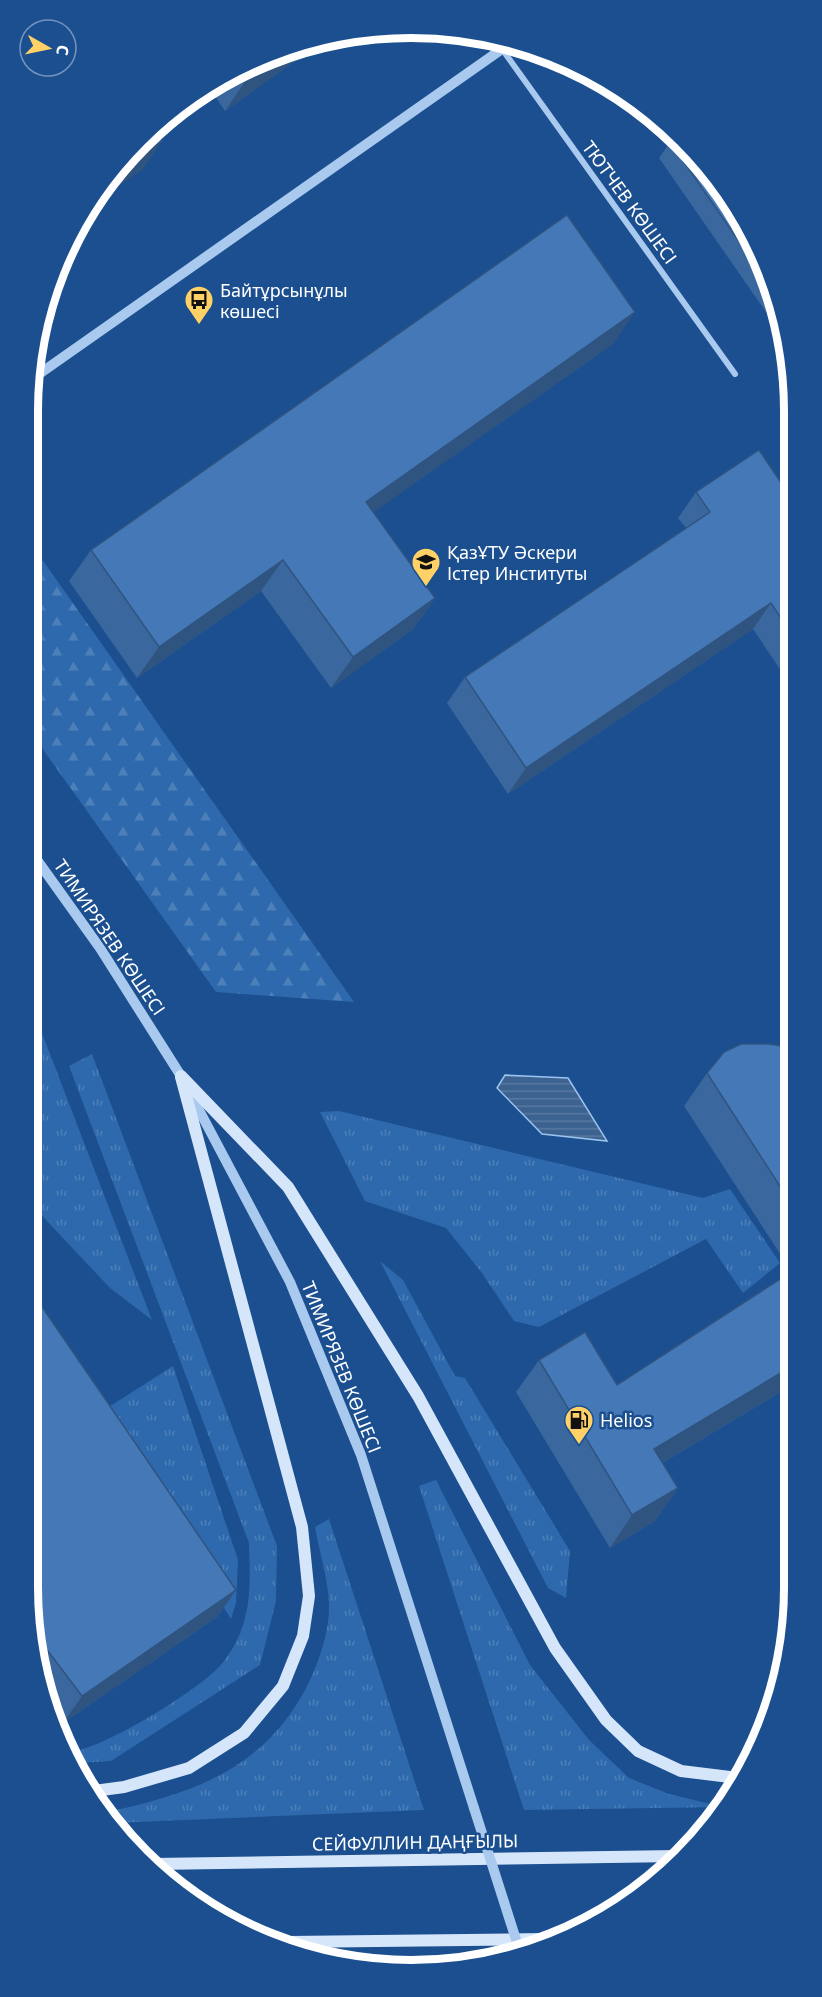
<svg xmlns="http://www.w3.org/2000/svg" width="822" height="1997" font-family="'Noto Sans',sans-serif">
	<style>
		.grass { fill: url(#grass-tufts) }
		.forest { fill: url(#forest-firs) }
		.water { fill: url(#water-rules); stroke: #9cc4f0; stroke-width: 1.5 }
		.lines { fill: none; stroke-linecap: round; stroke-linejoin: round }
		.minor { stroke: #a9c9ee; stroke-width: 6 }
		.tertiary { stroke: #a9c9ee; stroke-width: 10 }
		.secondary { stroke: #d6e6fa; stroke-width: 12 }
		.tertiary-bridge { stroke: #a9c9ee; stroke-width: 10 }
		.wall { fill: #3a679d }
		.shaded-wall { fill: #305480 }
		.building { fill: #4478b7; stroke: #305480; stroke-width: 1.5 }
		.labels { text-anchor: middle; dominant-baseline: central; stroke-width: 5; stroke-linejoin: round; paint-order: stroke }
		.street-label { font-size: 18px; fill: #fff; stroke: #1b4f8f }
		.poi-label { font-size: 18px; fill: #fff; stroke: #1b4f8f; text-anchor: start }
		.rim { fill: none; stroke: #fff; stroke-width: 8 }
	</style>
	<defs>
		<pattern id="grass-tufts" width="24" height="20" patternUnits="userSpaceOnUse" patternTransform="scale(1.5)"><rect width="24" height="20" fill="#2e69ad"/><path d="M3 7l-1-3M5 7V3M7 7l1-3M15 17l-1-3M17 17v-4M19 17l1-3" fill="none" stroke="#4d80b9"/></pattern>
		<pattern id="forest-firs" width="22" height="20" patternUnits="userSpaceOnUse" patternTransform="scale(1.5)"><rect width="22" height="20" fill="#2e69ad"/><path d="M5 1l3.5 6h-7zM16 11l3.5 6h-7z" fill="#4d80b9"/></pattern>
		<pattern id="water-rules" width="6" height="5" patternUnits="userSpaceOnUse" patternTransform="scale(1.5)"><rect width="6" height="5" fill="#3c6290"/><path d="M0 2.5h6" fill="none" stroke="#597aa1"/></pattern>
	</defs>
	<rect width="100%" height="100%" fill="#1b4f8f"/>
	<g class="grass">
		<path d="M37 1020 152 1320 110 1288 31 1204 27 1205V1036Z"/>
		<path d="M92 1054 277 1546 276 1601 260 1665 111 1761 78 1763 72 1752C107 1746 192 1694 218 1668 226 1660 236 1644 240 1633 252 1604 250 1574 249 1543L69 1066Z"/>
		<path d="M339 1111 703 1198 730 1189 780 1263 743 1293 706 1239 539 1327 514 1321 482 1273 446 1228 365 1201 320 1112Z"/>
		<path d="M380 1261 403 1280 455 1376 465 1378 570 1551 566 1598 548 1588Z"/>
		<path d="M173 1366 238 1560 236 1603 231 1619 101 1412Z"/>
		<path d="M436 1480 530 1665 589 1740 629 1778 669 1794 723 1807 524 1810 419 1486Z"/>
		<path d="M329 1519 424 1810 113 1823 107 1812C197 1793 270 1766 311 1678 321 1656 330 1628 329 1603 328 1578 319 1551 315 1527Z"/>
	</g>
	<path class="forest" d="M27 538 354 1002 216 992 27 727Z"/>
	<path class="water" d="M505 1075 568 1078 607 1141 542 1134 497 1088Z"/>
	<g class="lines">
		<path class="minor" d="M502 49 735 374"/>
		<g class="tertiary">
			<path d="M32 379 509 44"/>
			<path d="M27 846 100 948 181 1076 290 1282 361 1455 474 1808"/>
		</g>
		<g class="secondary">
			<path d="M181 1076 288 1187 418 1396 555 1648 606 1720 638 1751 681 1771 738 1778"/>
			<path d="M94 1791 124 1787 189 1768 244 1733 283 1686 303 1636 309 1596 302 1527 181 1077"/>
			<path d="M153 1864 677 1856"/>
			<path d="M288 1942 544 1939"/>
		</g>
		<path class="tertiary-bridge" d="M474 1808 519 1949"/>
	</g>
	<g class="wall">
		<path d="M316 46 225 111 211 90 241 67Z"/>
		<path d="M670 142 756 241 786 341 659 158Z"/>
		<path d="M613 344 373 512 435 598 413 629 331 688 261 591 137 678 69 581 91 550Z"/>
		<path d="M696 492 792 499 793 686 792 687 753 629 508 794 447 703 465 677 686 528 678 518Z"/>
		<path d="M794 1048V1384L662 1463 678 1488 655 1521 610 1548 516 1392 539 1360 617 1385 792 1272 684 1106 707 1073Z"/>
		<path d="M27 1586 236 1590 217 1617 63 1723 46 1701Z"/>
	</g>
	<g class="shaded-wall">
		<path d="M316 46 225 111 250 74 274 58Z"/>
		<path d="M162 141 143 169 98 200 111 177Z"/>
		<path d="M635 312 613 344 344 533 366 502Z"/>
		<path d="M283 560 261 591 137 678 159 647Z"/>
		<path d="M435 598 413 629 331 688 353 657Z"/>
		<path d="M771 603 753 629 508 794 526 768Z"/>
		<path d="M794 1365V1384L631 1481 654 1449Z"/>
		<path d="M678 1488 655 1521 610 1548 632 1515Z"/>
		<path d="M236 1590 217 1617 63 1723 82 1696Z"/>
	</g>
	<g class="building">
		<path d="M274 58 250 74 244 66Z"/>
		<path d="M155 132 162 141 111 177 122 158Z"/>
		<path d="M677 138 700 158 756 241 768 283 670 142Z"/>
		<path d="M567 215 635 312 366 502 435 598 353 657 283 560 159 647 91 550Z"/>
		<path d="M759 450 792 499V635L771 603 526 768 465 677 710 512 696 492Z"/>
		<path d="M741 1044H769L794 1048V1208L707 1073 724 1052Z"/>
		<path d="M794 1270V1365L654 1449 678 1488 632 1515 539 1360 585 1332 617 1385Z"/>
		<path d="M27 1285 236 1590 82 1696 35 1634 27 1586Z"/>
	</g>
	<defs>
		<g id="bus-pin" transform="scale(1.5)"><path d="M0 17L-7.5 6A9.5 9.5 0 1 1 7.5 6Z" fill="#ffd166" stroke="#1b4f8f"/><path d="M-5-6H5V4H4V6H2V4H-2V6H-4V4H-5ZM-3.5-4V0h7V-4ZM-3.5 1.2v1.5H-2V1.2ZM2 1.2v1.5H3.5V1.2Z" fill="#111"/></g>
		<g id="university-pin" transform="scale(1.5)"><path d="M0 17L-7.5 6A9.5 9.5 0 1 1 7.5 6Z" fill="#ffd166" stroke="#1b4f8f"/><path d="M0-5L7-2L0 1L-7-2ZM-4 1L0 2.5L4 1V4Q0 6-4 4Z" fill="#111"/></g>
		<g id="fuel-pin" transform="scale(1.5)"><path d="M0 17L-7.5 6A9.5 9.5 0 1 1 7.5 6Z" fill="#ffd166" stroke="#1b4f8f"/><path d="M-5.5-6h7V0h2V4h1.3V-2.5L3-4.5l.8-.8L6-3V5H2.5V1h-1V6h-7ZM-4.2-4.7v3.2H.2V-4.7Z" fill="#111"/></g>
	</defs>
	<g fill-rule="evenodd">
		<use href="#bus-pin" x="199" y="300"/>
		<use href="#university-pin" x="426" y="562"/>
		<use href="#fuel-pin" x="579" y="1420"/>
	</g>
	<g class="labels">
		<g class="street-label">
			<text transform="translate(630 202) rotate(54)">ТЮТЧЕВ КӨШЕСІ</text>
			<text transform="translate(110 937) rotate(56)">ТИМИРЯЗЕВ КӨШЕСІ</text>
			<text transform="translate(342 1367) rotate(68)">ТИМИРЯЗЕВ КӨШЕСІ</text>
			<text transform="translate(415 1842) rotate(-1)">СЕЙФУЛЛИН ДАҢҒЫЛЫ</text>
		</g>
		<g class="poi-label">
			<text x="220" y="290">Байтұрсынұлы<tspan x="220" dy="21">көшесі</tspan></text>
			<text x="447" y="552">ҚазҰТУ Әскери<tspan x="447" dy="21">Істер Институты</tspan></text>
			<text x="600" y="1420">Helios</text>
		</g>
	</g>
	<path d="M0 0H822V1997H0ZM411 38H411A373 373 0 0 1 784 411V1587A373 373 0 0 1 411 1960H411A373 373 0 0 1 38 1587V411A373 373 0 0 1 411 38Z" fill="#1b4f8f" fill-rule="evenodd"/>
	<path class="rim" d="M411 38H411A373 373 0 0 1 784 411V1587A373 373 0 0 1 411 1960H411A373 373 0 0 1 38 1587V411A373 373 0 0 1 411 38Z"/>
	<g transform="translate(48 48) rotate(99)"><circle r="28" fill="#1b4f8f" stroke="#7695bc" stroke-width="1.5"/>
	<path d="M0-4.5L10 22L0 15L-10 22Z" fill="#ffd166"/>
	<text y="-9" font-size="16" font-weight="bold" text-anchor="middle" fill="#ffffff">С</text>
	</g>
</svg>
